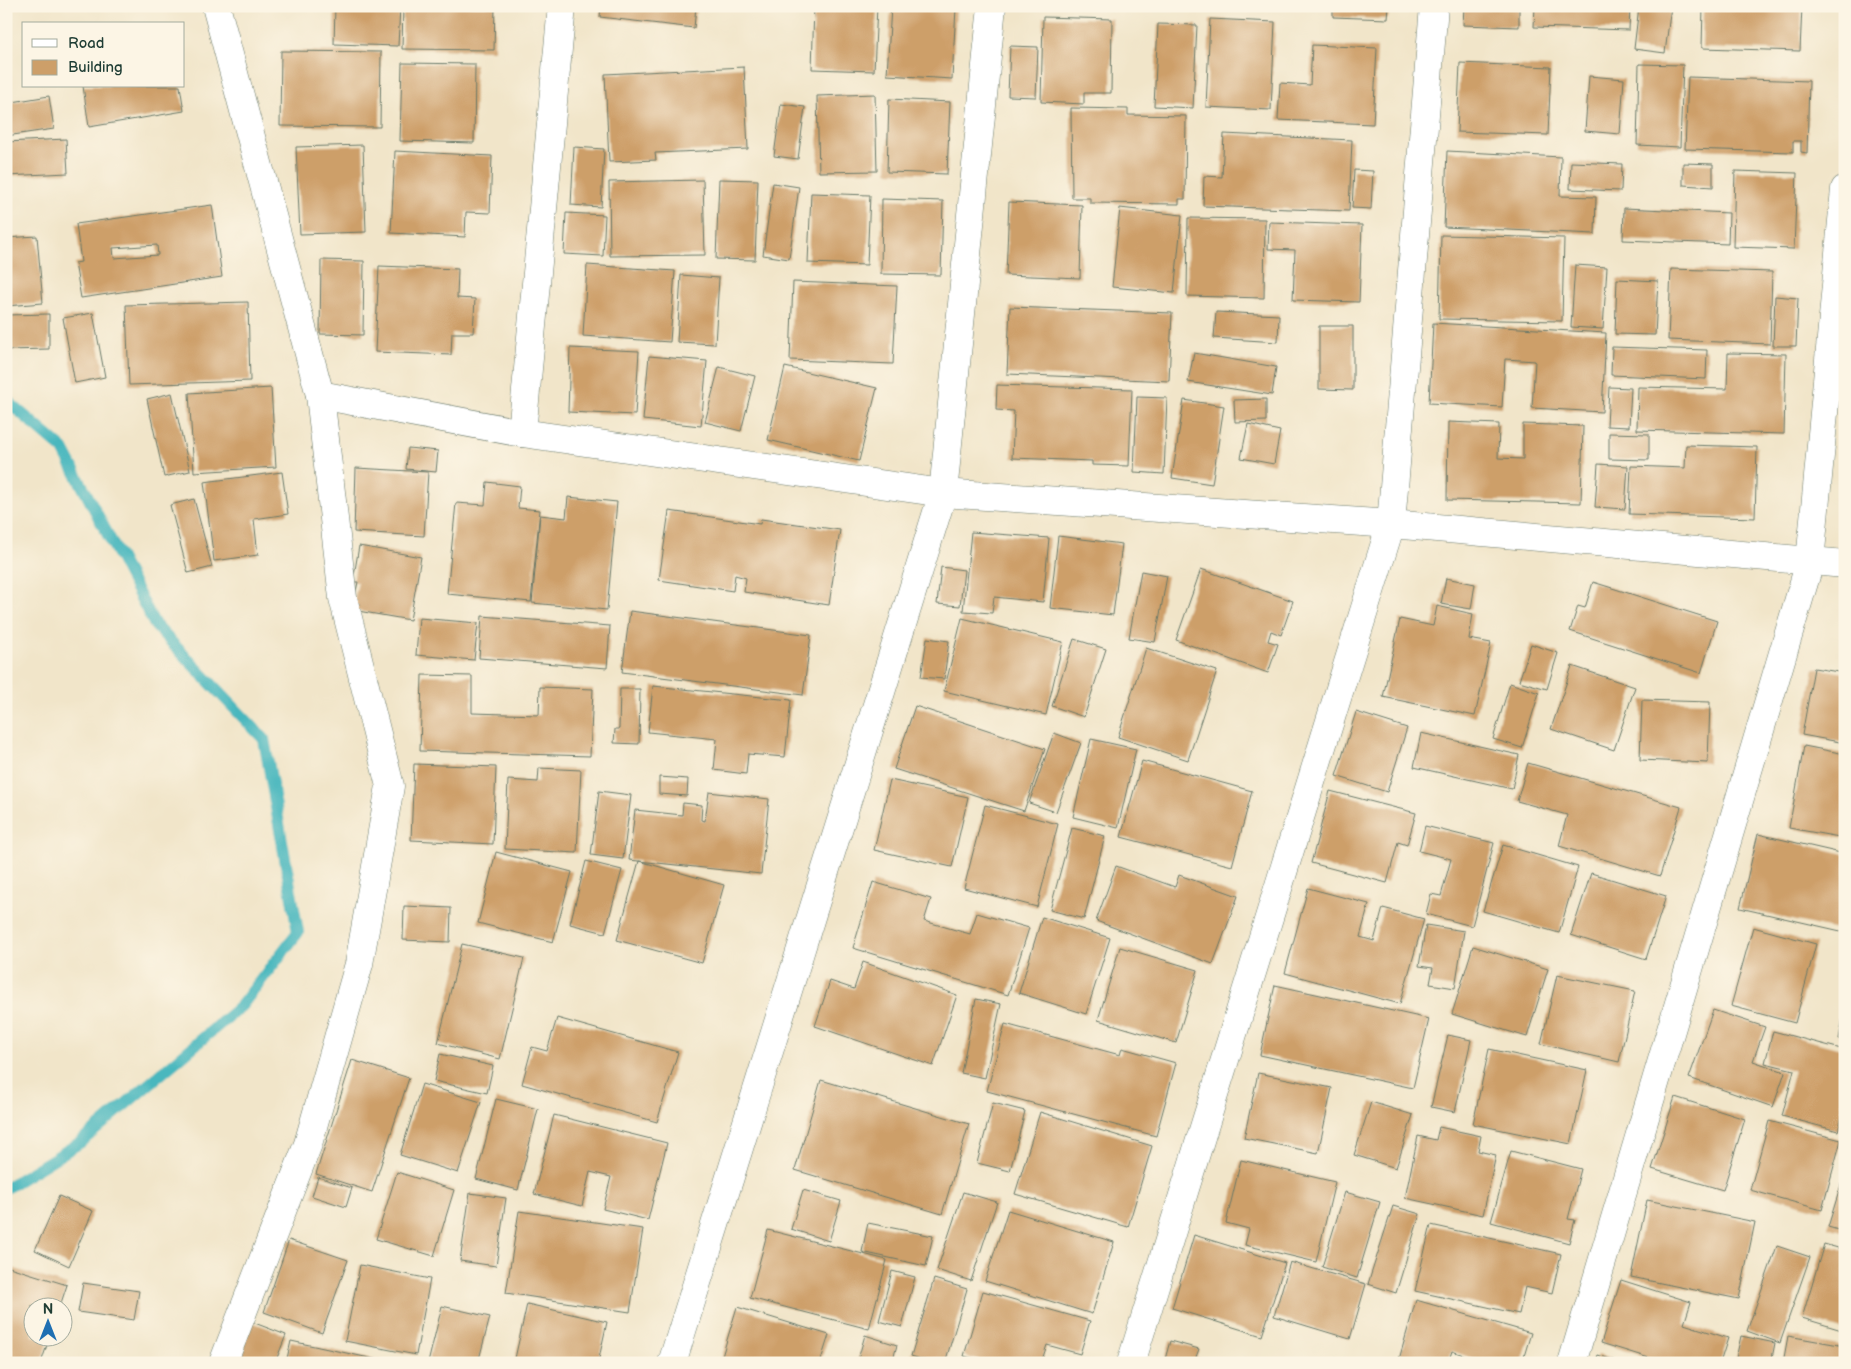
<svg xmlns="http://www.w3.org/2000/svg" width="1851" height="1369" font-family="'Balsamiq Sans',sans-serif">
	<style>
		.lines { fill: none; stroke-linecap: round; stroke-linejoin: round }
		.stream { stroke: #48b7be; stroke-width: 12 }
		.building { fill: #cd9f69; fill-rule: evenodd }
		.minor-casing { stroke: #687868; stroke-width: 29 }
		.minor { stroke: #fff; stroke-width: 28 }
	</style>
	<rect width="100%" height="100%" fill="#fcf5e5"/>
	<filter id="ink" filterUnits="userSpaceOnUse"><feTurbulence type="fractalNoise" baseFrequency=".02" numOctaves="2"/><feDisplacementMap in="SourceGraphic" scale="10" xChannelSelector="R" yChannelSelector="G"/><feConvolveMatrix kernelMatrix="1 2 1 2 8 2 1 2 1" color-interpolation-filters="sRGB"/></filter>
	<filter id="wash" filterUnits="userSpaceOnUse"><feTurbulence type="fractalNoise" baseFrequency=".0096" numOctaves="4" result="noise"/><feDisplacementMap in="SourceGraphic" scale="20" xChannelSelector="R" yChannelSelector="G"/><feGaussianBlur stdDeviation="1.12" result="paint"/><feColorMatrix in="noise" values="0 0 0 0 0 0 0 0 0 0 0 0 0 0 0 0 0 1.4 0 .05"/><feComposite in="paint" operator="in"/></filter>
	<g filter="url(#wash)">
		<rect width="100%" height="100%" fill="#f1e5c9"/>
		<g class="lines">
			<path class="stream" d="M6 400 63 449 155 625 264 739 298 932 241 1006 81 1142 6 1188"/>
		</g>
		<g id="blocks">
			<g class="building">
				<path d="M335 6H400L398 46 334 44Z"/>
				<path d="M403 6H495L494 50 402 49Z"/>
				<path d="M601 6H696L694 28 600 17Z"/>
				<path d="M814 6H877L874 71 812 69Z"/>
				<path d="M891 6 956 8 952 79 887 75Z"/>
				<path d="M1333 6H1389L1388 19 1333 17Z"/>
				<path d="M1464 6H1519V27L1463 25Z"/>
				<path d="M1535 6H1630L1629 30 1534 27Z"/>
				<path d="M1639 6H1671L1665 53 1634 49Z"/>
				<path d="M1703 6H1802L1800 51 1702 48Z"/>
				<path d="M1043 17 1112 19 1111 93H1084V104L1041 102Z"/>
				<path d="M1210 19 1275 22 1271 110 1206 107Z"/>
				<path d="M1158 24 1197 25 1193 108 1154 106Z"/>
				<path d="M1312 45 1377 48 1373 124 1278 120 1280 83 1310 85Z"/>
				<path d="M1010 46 1038 47 1036 97 1008 96Z"/>
				<path d="M281 51 381 52 380 127 280 126Z"/>
				<path d="M402 63 475 64 474 143 400 141Z"/>
				<path d="M1460 63 1551 67 1548 135 1457 132Z"/>
				<path d="M1639 64 1683 65 1680 147 1637 145Z"/>
				<path d="M744 67 748 149 655 153 656 160 609 162 605 74Z"/>
				<path d="M1589 76 1624 79 1620 134 1585 131Z"/>
				<path d="M1688 77 1809 81 1807 153 1801 152V141H1793V152L1685 149Z"/>
				<path d="M83 86H180L184 111 89 127Z"/>
				<path d="M875 94 877 171 819 172 817 96Z"/>
				<path d="M49 96 54 129 6 136V103Z"/>
				<path d="M889 99 950 102 947 174 887 172Z"/>
				<path d="M781 104 805 107 798 159 774 156Z"/>
				<path d="M1071 108 1128 109V115L1186 116 1185 199H1179V204L1090 203V198H1072Z"/>
				<path d="M1224 134 1352 140 1349 211 1203 206 1204 176 1222 177Z"/>
				<path d="M66 139 68 173 6 176V142Z"/>
				<path d="M363 145 366 232 300 234 296 147Z"/>
				<path d="M574 147 604 149 601 207 571 205Z"/>
				<path d="M395 151 492 156 490 213 466 212 465 237 391 233Z"/>
				<path d="M1447 151 1561 157 1560 196 1596 197 1595 234 1444 227Z"/>
				<path d="M1571 162 1622 164 1621 191 1570 189Z"/>
				<path d="M1683 163 1713 164V187L1683 185Z"/>
				<path d="M1354 170 1373 171 1371 209 1352 208Z"/>
				<path d="M1735 171 1797 173 1794 249 1733 247Z"/>
				<path d="M719 179 758 180 755 260 716 259Z"/>
				<path d="M703 180 705 255 610 256 609 182Z"/>
				<path d="M773 183 799 187 789 259 763 255Z"/>
				<path d="M811 193 870 195 867 265 808 263Z"/>
				<path d="M882 199 943 201 941 275 881 274Z"/>
				<path d="M1009 202 1082 205 1080 278 1006 275Z"/>
				<path d="M212 205 222 277 81 298 75 263 81 262 76 224ZM157 245 158 255 114 258 113 248Z"/>
				<path d="M1120 208 1182 215 1174 293 1112 287Z"/>
				<path d="M1624 208 1729 213 1728 244 1623 240Z"/>
				<path d="M566 213 605 215 603 256 564 254Z"/>
				<path d="M1188 218 1265 219 1264 298 1187 296Z"/>
				<path d="M1269 222 1362 225 1359 302 1293 300 1295 250 1268 249Z"/>
				<path d="M1441 235 1564 238 1562 321 1439 319Z"/>
				<path d="M37 236 43 303 6 306V238Z"/>
				<path d="M321 260 364 261 363 335 320 334Z"/>
				<path d="M587 265 675 271 670 342 583 336Z"/>
				<path d="M1575 265 1607 267 1603 329 1571 327Z"/>
				<path d="M379 266 458 269 457 298 475 299 473 333H452L451 355 375 352Z"/>
				<path d="M1671 269 1772 272 1770 344 1668 340Z"/>
				<path d="M681 275 719 278 715 344 677 342Z"/>
				<path d="M1617 279 1658 281 1655 335 1615 334Z"/>
				<path d="M793 282 897 286 893 364 790 360Z"/>
				<path d="M1775 296 1798 298 1796 346H1773Z"/>
				<path d="M248 302 250 381 129 385 126 305Z"/>
				<path d="M1010 307 1172 313 1169 381 1007 374Z"/>
				<path d="M1216 312 1279 315 1278 342 1214 338Z"/>
				<path d="M93 313 105 377 75 383 63 318Z"/>
				<path d="M49 314V349L6 350V315Z"/>
				<path d="M1433 323 1606 333 1602 412 1532 408 1535 361 1505 359 1502 407 1429 403Z"/>
				<path d="M1319 326H1353V390L1319 389Z"/>
				<path d="M1612 347 1707 350 1706 379 1611 375Z"/>
				<path d="M570 348 639 351 635 415 568 412Z"/>
				<path d="M1194 353 1276 367 1272 395 1188 382Z"/>
				<path d="M1728 353 1786 354 1784 434 1637 430 1638 387 1727 389Z"/>
				<path d="M649 356 707 361 701 426 643 420Z"/>
				<path d="M719 367 755 376 741 431 705 422Z"/>
				<path d="M785 367 877 388 859 461 768 440Z"/>
				<path d="M997 385 1132 389 1129 466 1092 465V461L1012 458 1014 411 996 410Z"/>
				<path d="M1609 387 1631 388 1629 427 1607 426Z"/>
				<path d="M271 388 276 467 194 472 189 393Z"/>
				<path d="M172 393 190 471 164 477 147 399Z"/>
				<path d="M1137 397 1167 398 1164 474 1134 472Z"/>
				<path d="M1266 399V421L1235 422 1234 400Z"/>
				<path d="M1184 400 1224 406 1212 484 1172 478Z"/>
				<path d="M1448 422 1499 424 1498 458 1523 459V424L1583 426 1581 503 1447 500Z"/>
				<path d="M1248 424 1280 431 1274 464 1241 458Z"/>
				<path d="M1609 433 1649 434V460L1609 459Z"/>
				<path d="M1686 445 1757 447 1755 518 1629 514 1631 466 1685 468Z"/>
				<path d="M408 448 438 451 436 472 406 469Z"/>
				<path d="M1598 464 1628 466 1625 509 1595 507Z"/>
				<path d="M356 468 428 472 424 536 354 532Z"/>
				<path d="M282 472 288 514 254 519 258 555 214 561 204 482Z"/>
				<path d="M487 482 520 486 518 508 540 510 531 602 447 594 456 503 485 505Z"/>
				<path d="M568 497 617 502 607 610 532 603 540 515 566 518Z"/>
				<path d="M194 499 212 567 188 573 170 505Z"/>
				<path d="M669 511 760 524 761 519 840 530 829 605 744 592 746 578 735 575 733 591 659 580Z"/>
				<path d="M971 532 1049 538 1043 602 994 597 992 613 963 611Z"/>
				<path d="M1058 536 1122 544 1113 615 1050 608Z"/>
				<path d="M359 546 421 557 410 620 352 610 358 582H353Z"/>
				<path d="M941 567 964 570 960 606 937 604Z"/>
				<path d="M1201 569 1293 601 1281 635 1271 631 1268 641 1278 644 1268 673 1176 640Z"/>
				<path d="M1141 571 1167 576 1155 642 1129 638Z"/>
				<path d="M1446 578 1475 584 1471 609 1441 604Z"/>
				<path d="M1593 582 1717 621 1701 673 1570 631 1578 606 1585 608Z"/>
				<path d="M1437 606 1473 614 1469 639 1491 643 1475 716 1383 697 1400 619 1433 626Z"/>
				<path d="M630 611 811 635 803 695 622 672Z"/>
				<path d="M482 616 610 626 607 668 479 658Z"/>
				<path d="M419 618 478 623 474 660 416 655Z"/>
				<path d="M962 618 1063 642 1046 715 944 691Z"/>
				<path d="M927 638 949 641 944 679 921 677Z"/>
				<path d="M1074 639 1106 649 1084 717 1052 706Z"/>
				<path d="M1531 644 1558 653 1547 689 1519 681Z"/>
				<path d="M1146 648 1217 671 1188 760 1118 737Z"/>
				<path d="M1572 666 1635 687 1614 750 1551 729Z"/>
				<path d="M1814 668 1845 673V743L1802 735Z"/>
				<path d="M422 675 472 676V713L539 715 540 687 593 689 590 756 420 751Z"/>
				<path d="M1510 683 1539 693 1522 748 1493 739Z"/>
				<path d="M653 686 791 700 785 757 748 754 746 774 714 770 717 739 648 732Z"/>
				<path d="M620 689H640L639 744 614 743 615 729H619Z"/>
				<path d="M1642 700 1710 702 1708 763 1640 760Z"/>
				<path d="M915 706 1045 749 1024 811 894 769Z"/>
				<path d="M1356 712 1407 728 1387 792 1336 776Z"/>
				<path d="M1054 733 1081 743 1056 812 1029 803Z"/>
				<path d="M1421 733 1519 755 1512 789 1414 767Z"/>
				<path d="M1091 739 1136 749 1118 828 1073 817Z"/>
				<path d="M1804 746 1845 754V838L1789 828Z"/>
				<path d="M1142 761 1252 791 1232 866 1121 837Z"/>
				<path d="M1528 763 1681 807 1660 876 1559 846 1567 815 1517 801Z"/>
				<path d="M414 764 496 767 493 844 411 840Z"/>
				<path d="M539 768 581 770 577 853 505 849 508 780 538 782Z"/>
				<path d="M659 777 688 779 687 796 659 794Z"/>
				<path d="M890 780 968 797 952 867 874 850Z"/>
				<path d="M599 791 631 795 623 859 591 855Z"/>
				<path d="M1330 791 1416 813 1407 845 1398 842 1387 883 1311 863Z"/>
				<path d="M709 792 769 799 761 874 629 860 635 810 682 815 683 803 702 805 701 820 705 821Z"/>
				<path d="M985 805 1058 824 1037 907 964 888Z"/>
				<path d="M1425 826 1494 843 1472 926 1426 914 1431 894 1441 896 1451 859 1419 851Z"/>
				<path d="M1072 828 1105 836 1084 919 1050 910Z"/>
				<path d="M1758 834 1845 854V932L1740 908Z"/>
				<path d="M1503 845 1578 867 1559 933 1483 911Z"/>
				<path d="M496 852 572 872 553 942 478 923Z"/>
				<path d="M586 861 622 870 605 933 570 924Z"/>
				<path d="M639 861 724 885 702 963 617 940Z"/>
				<path d="M1116 866 1175 887 1179 875 1238 896 1213 964 1096 921Z"/>
				<path d="M1591 873 1666 896 1646 959 1571 935Z"/>
				<path d="M873 882 931 899 924 921 970 934 977 913 1029 928 1008 995 853 948Z"/>
				<path d="M1308 888 1369 904 1360 937 1374 941 1383 908 1424 919 1400 1004 1285 973Z"/>
				<path d="M404 906 451 908 450 942 403 940Z"/>
				<path d="M1042 917 1110 938 1086 1014 1019 993Z"/>
				<path d="M1426 925 1464 931 1455 988 1430 984 1433 968 1419 966Z"/>
				<path d="M1753 927 1816 944 1795 1023 1731 1006Z"/>
				<path d="M462 944 524 958 500 1059 438 1043Z"/>
				<path d="M1473 946 1548 969 1527 1037 1452 1014Z"/>
				<path d="M1120 947 1198 970 1176 1043 1098 1020Z"/>
				<path d="M863 962 957 995 933 1066 815 1026 830 981 854 989Z"/>
				<path d="M1557 975 1635 991 1619 1062 1541 1044Z"/>
				<path d="M1275 985 1429 1019 1413 1088 1260 1055Z"/>
				<path d="M976 999 1001 1004 985 1078 961 1073Z"/>
				<path d="M1713 1010 1765 1027 1753 1061 1785 1072 1773 1107 1689 1078Z"/>
				<path d="M1844 1011H1845V1040L1839 1039Z"/>
				<path d="M557 1018 678 1052 657 1122 522 1084 532 1047 547 1051Z"/>
				<path d="M1005 1024 1120 1055 1122 1048 1176 1063 1156 1136 987 1091Z"/>
				<path d="M1773 1031 1845 1050V1106L1838 1131 1782 1116 1794 1070 1765 1063Z"/>
				<path d="M1448 1035 1471 1040 1455 1112 1431 1107Z"/>
				<path d="M1489 1049 1587 1070 1571 1144 1473 1124Z"/>
				<path d="M440 1054 493 1066 487 1093 434 1081Z"/>
				<path d="M352 1060 409 1078 372 1192 316 1174Z"/>
				<path d="M1258 1073 1332 1088 1318 1153 1244 1138Z"/>
				<path d="M821 1080 969 1124 942 1214 795 1170Z"/>
				<path d="M422 1084 481 1102 458 1173 400 1155Z"/>
				<path d="M1675 1097 1745 1119 1723 1190 1652 1169Z"/>
				<path d="M496 1099 538 1109 518 1190 476 1179Z"/>
				<path d="M1371 1102 1413 1115 1396 1168 1354 1155Z"/>
				<path d="M993 1103 1025 1111 1010 1171 977 1163Z"/>
				<path d="M1040 1112 1152 1146 1128 1227 1015 1194Z"/>
				<path d="M554 1115 667 1143 648 1220 603 1209 611 1177 590 1172 582 1206 534 1194Z"/>
				<path d="M1769 1121 1841 1140 1822 1210 1750 1190Z"/>
				<path d="M1439 1127 1481 1136 1478 1151 1496 1155 1483 1215 1405 1198 1418 1136 1436 1140Z"/>
				<path d="M1511 1151 1581 1169 1568 1219 1575 1220 1569 1243 1491 1222Z"/>
				<path d="M1241 1160 1335 1182 1316 1262 1245 1245 1249 1229 1226 1223Z"/>
				<path d="M397 1172 454 1190 434 1256 376 1239Z"/>
				<path d="M1844 1175H1845V1232L1828 1227Z"/>
				<path d="M318 1177 352 1188 346 1207 312 1196Z"/>
				<path d="M803 1190 841 1201 829 1241 791 1229Z"/>
				<path d="M963 1192 997 1202 971 1281 937 1270Z"/>
				<path d="M1345 1192 1380 1202 1357 1278 1322 1267Z"/>
				<path d="M470 1193 506 1198 496 1266 460 1261Z"/>
				<path d="M59 1196 93 1211 69 1266 35 1250Z"/>
				<path d="M1647 1200 1755 1222 1739 1299 1631 1277Z"/>
				<path d="M1393 1206 1420 1214 1396 1293 1368 1284Z"/>
				<path d="M1008 1210 1114 1242 1092 1314 985 1281Z"/>
				<path d="M519 1211 643 1229 630 1312 506 1293Z"/>
				<path d="M868 1223 933 1236 926 1266 862 1252Z"/>
				<path d="M1431 1225 1561 1254 1552 1293 1525 1287 1519 1314 1415 1291Z"/>
				<path d="M768 1230 887 1260 869 1329 750 1298Z"/>
				<path d="M1194 1235 1285 1263 1262 1336 1172 1308Z"/>
				<path d="M289 1240 348 1260 322 1333 264 1312Z"/>
				<path d="M1824 1244 1845 1250V1331L1802 1318Z"/>
				<path d="M1777 1246 1810 1257 1780 1343 1747 1331Z"/>
				<path d="M1290 1262 1366 1284 1350 1339 1274 1316Z"/>
				<path d="M360 1265 430 1279 416 1355 345 1341Z"/>
				<path d="M6 1266 67 1285 60 1306H32V1336H50L41 1363H6Z"/>
				<path d="M892 1271 915 1277 902 1327 879 1321Z"/>
				<path d="M934 1279 967 1289 945 1363H933L911 1356Z"/>
				<path d="M1621 1280 1691 1302 1684 1324 1728 1338 1720 1363H1665L1601 1343Z"/>
				<path d="M83 1283 139 1291 134 1320 78 1312Z"/>
				<path d="M983 1291 1090 1321 1080 1354 1047 1345 1041 1363H987L964 1356Z"/>
				<path d="M1416 1300 1531 1333 1522 1363H1473L1475 1359 1452 1351 1448 1363H1398Z"/>
				<path d="M527 1304 607 1322 598 1363H514Z"/>
				<path d="M442 1306 490 1317 478 1363H428Z"/>
				<path d="M737 1307 829 1335 820 1363H720Z"/>
				<path d="M252 1322 286 1335 275 1363H237Z"/>
				<path d="M865 1335 897 1345 892 1363H857Z"/>
				<path d="M1741 1336 1775 1343 1771 1363H1735Z"/>
				<path d="M1788 1336 1845 1346V1363H1783Z"/>
				<path d="M291 1341 388 1362V1363H286Z"/>
				<path d="M1170 1341 1199 1349 1196 1357 1214 1363H1164Z"/>
				<path d="M1598 1355 1619 1362V1363H1595Z"/>
			</g>
		</g>
	</g>
	<g filter="url(#ink)">
		<use href="#blocks" fill-opacity="0" stroke="#687868" stroke-width="1"/>
		<g class="lines">
			<g class="minor-casing">
				<g id="minor">
					<path d="M216 6 320 395 343 598 390 786 359 964 308 1144 223 1363"/>
					<path d="M320 395 522 433 943 493 1391 524 1845 564"/>
					<path d="M522 433 562 6"/>
					<path d="M672 1363 943 493 992 6"/>
					<path d="M1131 1363 1391 524 1434 6"/>
					<path d="M1572 1363 1810 562 1845 189"/>
				</g>
			</g>
			<use href="#minor" class="minor"/>
		</g>
	</g>
	<rect width="1851" height="1369" fill="none" stroke="#fcf5e5" stroke-width="25"/>
	<rect x="22" y="22" width="162" height="65" fill="#fcf5e5" stroke="#a4ab9e"/>
	<rect x="32" y="39" width="25" height="8" fill="#ffffff" stroke="#a4ab9e"/>
	<text x="68" y="48" font-size="15" fill="#1f3d34">Road</text>
	<rect x="32" y="60" width="25" height="15" fill="#cd9f69" stroke="#a4ab9e"/>
	<text x="68" y="72" font-size="15" fill="#1f3d34">Building</text>
	<g transform="translate(48 1322)"><circle r="24" fill="#fcf5e5" stroke="#a4ab9e"/>
	<path d="M0-4L9 19L0 12L-9 19Z" fill="#1f6fb2"/>
	<text y="-8" font-size="14" font-weight="bold" text-anchor="middle" fill="#1f3d34">N</text>
	</g>
</svg>
